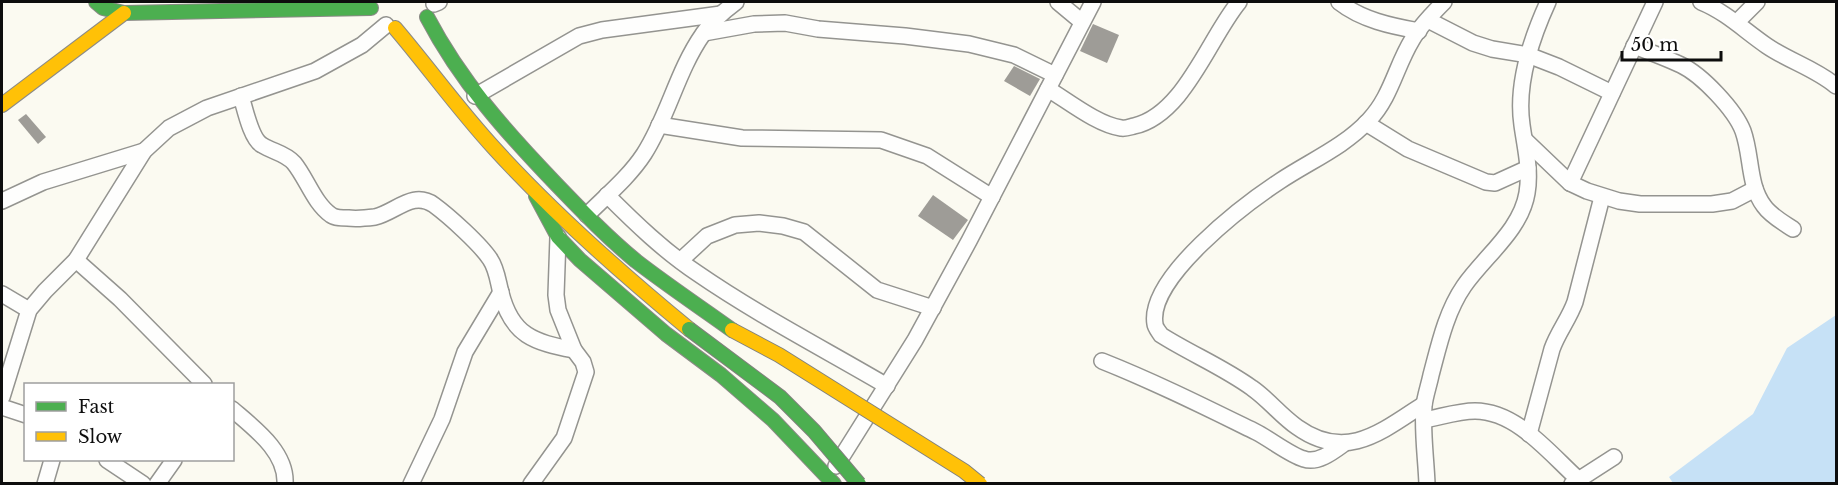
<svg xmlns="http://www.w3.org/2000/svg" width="1838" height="485" font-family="'Libre Baskerville',serif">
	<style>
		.water { fill: #c6e1f6 }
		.building { fill: #9e9c97 }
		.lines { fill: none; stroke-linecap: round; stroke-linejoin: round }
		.street-casing { stroke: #949490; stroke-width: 18 }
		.fast-casing { stroke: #8b8a86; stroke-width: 16 }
		.slow-casing { stroke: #8b8a86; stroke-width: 16 }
		.street { stroke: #fefefd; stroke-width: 15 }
		.fast { stroke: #4caf50; stroke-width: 14 }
		.slow { stroke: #ffc107; stroke-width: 14 }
		.fast-bridge-casing { stroke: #81817d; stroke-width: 16; stroke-linecap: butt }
		.slow-bridge-casing { stroke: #81817d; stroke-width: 16; stroke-linecap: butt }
		.fast-bridge { stroke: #4caf50; stroke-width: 14 }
		.slow-bridge { stroke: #ffc107; stroke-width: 14 }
	</style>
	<rect width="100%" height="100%" fill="#fbfaf1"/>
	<path class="water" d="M1836 315V483H1673L1669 477 1753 414 1787 348Z"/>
	<g class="building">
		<path d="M1093 24 1119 35 1107 63 1080 51Z"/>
		<path d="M1014 66 1040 79 1030 96 1004 81Z"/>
		<path d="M26 114 46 137 38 144 18 120Z"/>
		<path d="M933 195 968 220 953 240 918 216Z"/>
	</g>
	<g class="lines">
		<g class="street-casing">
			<g id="street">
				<path d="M1058 2 1082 22"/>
				<path d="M1339 2C1362 20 1391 26 1419 31"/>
				<path d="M1701 2C1726 12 1745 31 1767 46 1789 61 1816 69 1836 86"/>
				<path d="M434 4 439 2"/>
				<path d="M1428 20 1473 43 1492 49 1528 55 1559 67 1612 93"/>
				<path d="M1737 22 1757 2"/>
				<path d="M704 33 754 24 785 23 818 29 905 36 969 44 1014 55 1055 75"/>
				<path d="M1634 46C1650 52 1666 58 1681 65 1702 75 1735 110 1743 131 1752 156 1748 185 1764 206 1771 216 1784 223 1793 229"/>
				<path d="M1048 89C1068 101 1098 125 1121 128 1125 129 1130 127 1134 126 1184 115 1209 38 1239 2"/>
				<path d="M241 96C245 109 251 139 262 145 273 152 285 153 294 163 307 179 314 203 331 215 335 218 342 218 348 218 356 219 367 218 375 217 396 212 413 190 434 205 449 216 480 244 490 259 497 269 498 282 501 293 512 336 534 342 574 350"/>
				<path d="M475 96 579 36 602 30 721 14"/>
				<path d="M1366 123 1408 149 1486 182 1495 183 1528 168"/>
				<path d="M659 125 742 138 881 140 927 156 992 197"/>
				<path d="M1526 141 1570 183 1587 191 1619 201 1640 204H1712L1732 201 1755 189"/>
				<path d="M1570 183 1655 2"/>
				<path d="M607 195C635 223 664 251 697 273 758 315 824 349 887 386"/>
				<path d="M2 201 43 182 144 151"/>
				<path d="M587 215C606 196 629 177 644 154 668 117 677 71 703 34 711 22 724 11 736 2"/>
				<path d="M76 260 120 299 204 384"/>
				<path d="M681 260 707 236 735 225 759 223 783 226 804 232 877 290 933 308"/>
				<path d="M2 294 29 310"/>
				<path d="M1102 361C1155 382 1205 407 1256 432 1270 439 1290 455 1304 459 1318 464 1334 451 1345 443"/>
				<path d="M2 397 29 310 45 291 76 260 144 151 169 128 207 108 315 71 362 45 386 25"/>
				<path d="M1424 404C1381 432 1346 462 1297 427 1280 415 1268 399 1252 388 1223 367 1191 354 1161 335 1159 332 1155 327 1155 324 1147 278 1245 204 1280 181 1310 161 1344 147 1369 120 1391 97 1396 66 1412 40 1420 26 1433 13 1444 2"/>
				<path d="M2 407 26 415"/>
				<path d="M232 409C254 428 287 452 285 484"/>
				<path d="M1424 420C1441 417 1458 411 1475 411 1517 411 1550 454 1579 480"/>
				<path d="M1529 434 1552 349C1558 332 1569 319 1575 302L1602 197"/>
				<path d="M107 460 143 484"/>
				<path d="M836 466 915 340 969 241 1093 2"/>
				<path d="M45 484 52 460"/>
				<path d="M157 484 174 460"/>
				<path d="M411 484 442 419 465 352 501 292"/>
				<path d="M531 484 564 438 586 372 583 362 574 350 558 310 556 295 558 237"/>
				<path d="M1427 484C1426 458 1422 432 1424 406 1425 396 1429 385 1431 375 1439 345 1446 312 1464 286 1485 256 1521 230 1527 193 1531 170 1525 147 1522 125 1516 85 1532 37 1548 2"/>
				<path d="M1572 484 1614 457"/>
			</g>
		</g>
		<g class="fast-casing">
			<g id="fast">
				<path d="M96 2 103 8 124 13 371 8"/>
				<path d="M427 17C461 82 507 133 557 185 583 212 608 238 636 261 667 285 700 307 732 330"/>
				<path d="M536 196 558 237 580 260 666 334 721 375 773 420 834 484"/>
			</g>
		</g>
		<g class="slow-casing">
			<g id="slow">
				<path d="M395 28C429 68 459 110 494 148 554 214 621 273 689 329"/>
				<path d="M2 105 124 13"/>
			</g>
		</g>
		<use href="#street" class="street"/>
		<use href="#fast" class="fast"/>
		<use href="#slow" class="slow"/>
		<g class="fast-bridge-casing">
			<path id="fast-bridge" d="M689 329 780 397 814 431 859 484"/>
		</g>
		<g class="slow-bridge-casing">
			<path id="slow-bridge" d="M732 330 779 355 964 471 980 484"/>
		</g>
		<use href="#fast-bridge" class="fast-bridge"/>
		<use href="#slow-bridge" class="slow-bridge"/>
	</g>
	<rect width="1838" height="485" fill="none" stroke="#0d0d0d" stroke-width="6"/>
	<rect x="24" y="383" width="210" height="78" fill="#ffffff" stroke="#9e9e9e" stroke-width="1.5"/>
	<rect x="36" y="402" width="30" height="9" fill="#4caf50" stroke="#9e9e9e" stroke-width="1.5"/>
	<text x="78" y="413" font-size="18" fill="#0d0d0d">Fast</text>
	<rect x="36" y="432" width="30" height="9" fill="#ffc107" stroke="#9e9e9e" stroke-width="1.5"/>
	<text x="78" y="443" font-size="18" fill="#0d0d0d">Slow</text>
	<path d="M1622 51v9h99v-9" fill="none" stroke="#0d0d0d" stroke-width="3"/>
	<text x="1631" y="51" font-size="18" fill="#0d0d0d" stroke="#ffffff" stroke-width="4.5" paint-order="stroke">50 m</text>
</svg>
